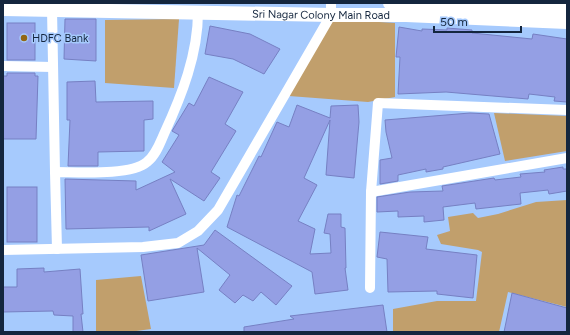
<svg xmlns="http://www.w3.org/2000/svg" width="570" height="335" font-family="Figtree,sans-serif">
	<style>
		.green { fill: #c19f6c }
		.building { fill: #949fe4; stroke: #7680c3 }
		.lines { fill: none; stroke-linecap: round; stroke-linejoin: round }
		.street { stroke: #fff; stroke-width: 10 }
		.secondary { stroke: #fff; stroke-width: 14 }
		.poi-dot { fill: #936612; stroke: #a6cafd; stroke-width: 1.5 }
		.labels { text-anchor: middle; dominant-baseline: central; stroke-width: 3; stroke-linejoin: round; paint-order: stroke }
		.street-label { font-size: 11px; fill: #14263e; stroke: #a6cafd }
		.poi-label { font-size: 11px; fill: #14263e; stroke: #a6cafd; text-anchor: start }
	</style>
	<rect width="100%" height="100%" fill="#a6cafd"/>
	<g class="green">
		<path d="M179 19 174 88 105 83V20Z"/>
		<path d="M331 19 395 23V97L368 102 289 96Z"/>
		<path d="M494 113 567 116V151L505 161Z"/>
		<path d="M567 200V307L508 292 499 332H393V309L437 301H476L482 252 478 250 441 244 437 235 450 231 448 217 473 213 478 218 498 214 536 202Z"/>
		<path d="M141 276 151 329 129 332H96V280Z"/>
	</g>
	<g class="building">
		<path d="M65 19H96V61L64 59Z"/>
		<rect x="7" y="23" width="28" height="37"/>
		<path d="M210 26 250 34 280 49 264 74 233 59 205 54Z"/>
		<path d="M399 27 422 31V29L447 30V28L472 30V33L532 39 533 34 567 39V102L554 101 555 97 529 94 528 99 446 92 398 94 400 57H396Z"/>
		<path d="M7 73H35V76H38L36 139H3V76H7Z"/>
		<path d="M209 77 243 92 225 124 236 131 211 172 220 178 204 201 170 179 186 214 149 231V227L66 229 65 179 136 181V190L175 172 162 162 179 135 172 131 189 103 194 106Z"/>
		<path d="M95 81 96 102 153 101V119L144 120V151L98 152V166H68L70 120H67V82Z"/>
		<path d="M297 105 330 118 331 106 358 105 359 122 354 178 326 175 330 120 304 178 317 185 298 221 315 229 310 254 331 253 330 234 324 233 328 214H341V227L345 228 346 268H345L348 290 315 294 312 272 227 227 237 195 239 196 259 156 261 157 277 122 289 127Z"/>
		<path d="M470 113 489 114 500 154 443 167V169L426 172V169L398 175V181L380 184V160L392 158 386 132 385 120Z"/>
		<path d="M563 167V169H567V191L549 194 548 190 520 193 521 204 476 209 475 203 443 207 444 220 424 222V216L398 217V211L377 212V197L410 192 443 191 442 186 494 178 495 180 521 177 520 174 545 172 544 170Z"/>
		<rect x="7" y="187" width="30" height="55"/>
		<path d="M215 230 292 286 276 305 261 292 253 301 243 295 235 303 219 290 230 275 197 248 204 292 148 301 141 255 204 245Z"/>
		<path d="M380 232 428 237 426 249 477 255 473 298 437 294V291L388 292 387 259 377 257Z"/>
		<path d="M44 268V272L80 269 83 314H81L83 332H73V316L54 315 53 311 3 312V287H17V269Z"/>
		<path d="M512 293 567 308V332H504Z"/>
		<path d="M383 305 387 332H244V327L294 319 290 316Z"/>
	</g>
	<g class="lines">
		<g class="street">
			<path d="M52 9 55 172"/>
			<path d="M3 66 53 67"/>
			<path d="M371 192 567 158"/>
			<path d="M57 249 55 172C77 172 131 176 147 162 156 155 160 143 164 134 182 95 198 54 198 12"/>
			<path d="M3 250 143 247 178 243 198 231 218 210 331 15V3"/>
			<path d="M370 288 371 192 378 103 567 110"/>
		</g>
		<g class="secondary">
			<path d="M390 3 567 9"/>
			<path id="s1" d="M3 9 331 15H406L567 22"/>
		</g>
	</g>
	<circle class="poi-dot" cx="24" cy="38" r="4"/>
	<g class="labels">
		<g class="street-label">
			<text stroke="none"><textPath href="#s1" startOffset="318">Sri Nagar Colony Main Road</textPath></text>
		</g>
		<g class="poi-label">
			<text x="32" y="38">HDFC Bank</text>
		</g>
	</g>
	<rect width="570" height="335" fill="none" stroke="#14263e" stroke-width="8"/>
	<path d="M434 26v6h87v-6" fill="none" stroke="#14263e" stroke-width="2"/>
	<text x="440" y="26" font-size="12" fill="#14263e" stroke="#a6cafd" stroke-width="3" paint-order="stroke">50 m</text>
</svg>
